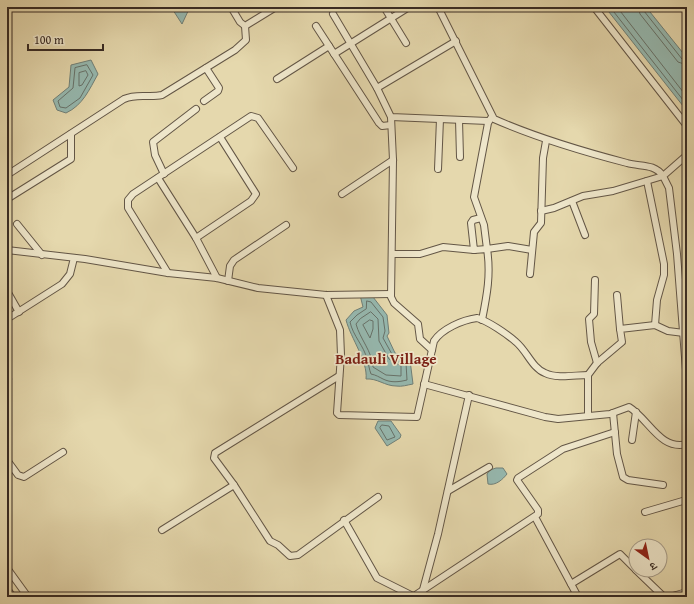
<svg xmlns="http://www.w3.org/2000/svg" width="694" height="604" font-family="'Gentium Book Plus','Noto Serif Devanagari',serif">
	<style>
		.water { fill: #96b9b0; stroke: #708078 }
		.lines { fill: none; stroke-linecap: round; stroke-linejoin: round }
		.shore { stroke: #67726a; stroke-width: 1 }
		.minor-casing { stroke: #635646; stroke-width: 8 }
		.minor { stroke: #eee6ca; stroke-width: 6 }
		.labels { text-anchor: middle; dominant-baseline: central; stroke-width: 3.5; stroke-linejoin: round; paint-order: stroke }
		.neighbourhood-label { font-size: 15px; font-weight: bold; fill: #7a1f14; stroke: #eee6ca }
	</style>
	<rect width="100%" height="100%" fill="#e5d8ad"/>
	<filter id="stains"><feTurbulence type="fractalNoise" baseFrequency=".005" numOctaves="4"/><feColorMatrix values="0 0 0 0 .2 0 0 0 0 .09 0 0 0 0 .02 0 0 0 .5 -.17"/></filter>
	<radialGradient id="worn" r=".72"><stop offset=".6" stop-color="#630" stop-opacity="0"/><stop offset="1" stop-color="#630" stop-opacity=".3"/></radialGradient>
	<g class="water">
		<path d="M171 7H190L182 24Z"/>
		<path d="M605 7H646L687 58V111Z"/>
		<path d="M91 60 98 74C89 90 83 105 66 113L57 110 53 100 69 87 71 65Z"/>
		<path d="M360 295 373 297 387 315 389 333 387 336 395 353 410 360 413 384C407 385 402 387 396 386 385 386 377 378 366 379 368 361 351 339 346 320L354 311 363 307Z"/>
		<path d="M378 421H391L401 435 400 438 387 446 375 428Z"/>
		<path d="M496 468H503L507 474C503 479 496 486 488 484L487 474 490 470Z"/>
	</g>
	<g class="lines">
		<g class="shore">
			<path d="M610 7 687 105"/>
			<path d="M617 7 687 97"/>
			<path d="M638 7 640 14 678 62 687 65"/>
			<path d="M643 7 644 11 682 59 687 60"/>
			<path d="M87 65 93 75 80 98 66 108 60 107 58 101 73 88 75 68Z"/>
			<path d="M86 71 88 75 82 85 79 86V73Z"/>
			<path d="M367 301 371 302 383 317 385 331 383 338 393 356 406 363 407 380C399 382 391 383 383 379 379 377 376 375 371 374 369 369 369 365 367 359 364 346 353 336 350 322L357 315 366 309Z"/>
			<path d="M371 312 378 319 379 341 389 359 401 366V376L386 375 373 367C372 351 360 339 356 324L360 319Z"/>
			<path d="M370 320 373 321V329L370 338 363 325Z"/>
			<path d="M382 425 389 426 395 437 387 440 380 428Z"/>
		</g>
		<g class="minor-casing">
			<g id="minor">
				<path d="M231 7 240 22 245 26 276 7"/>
				<path d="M384 7 406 43"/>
				<path d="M438 7 494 119C537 138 581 151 627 163 640 167 654 163 663 176L613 191 583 196 554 208 541 211"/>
				<path d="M594 7 687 126"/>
				<path d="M333 14 377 88 391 117 488 121"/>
				<path d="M316 26 379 123 382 126 391 125"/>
				<path d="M334 54 409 7"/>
				<path d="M277 79 329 46"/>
				<path d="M377 88 456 41"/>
				<path d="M204 101 218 91 219 88 206 68"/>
				<path d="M391 117 393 160 391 297 394 303 418 324 420 339 432 350"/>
				<path d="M491 118 488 123 474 197 484 225 487 249 508 246 532 250"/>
				<path d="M459 120 460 157"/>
				<path d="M687 155 663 176 669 188 677 254 687 383"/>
				<path d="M438 169 440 119"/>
				<path d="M164 174 155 155 153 142 196 109"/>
				<path d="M7 175 124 99C137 93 149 98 162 95L235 50 246 40 245 26"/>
				<path d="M158 178 196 238 217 278"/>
				<path d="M647 181 664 264V275L657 300 655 325"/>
				<path d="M342 194 393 160"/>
				<path d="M7 199 71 159V134"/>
				<path d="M572 201 585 235"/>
				<path d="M481 218 473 220 471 223 474 250 487 249C491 274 487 295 482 320"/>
				<path d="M17 224 42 255"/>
				<path d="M196 238 251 201 256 194 220 137"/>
				<path d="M7 250 85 259 168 273 217 278 258 288 326 295 391 294"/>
				<path d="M392 254H420L443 247 474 250"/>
				<path d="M168 273 128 208V200L133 194 251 116 258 118 293 168"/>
				<path d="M530 274 534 232 541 223 543 158 546 141"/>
				<path d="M595 280 594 314 589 319 591 342 597 363"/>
				<path d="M228 281 230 266 234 260 286 225"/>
				<path d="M7 291 19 312"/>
				<path d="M326 295 340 330 341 355 337 413 339 415 417 417 434 341C442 329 462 320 477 318 488 321 507 334 516 342 527 351 532 368 545 373 557 379 575 375 588 375V415"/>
				<path d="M617 295 620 329"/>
				<path d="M7 319 62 284 70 274 74 258"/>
				<path d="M588 375 597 363 622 342 620 329 655 325 668 331 684 333"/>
				<path d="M339 376 215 453 214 458 234 485 270 541 278 545 290 556 298 555 378 497"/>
				<path d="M7 378 8 379"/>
				<path d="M424 384 545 417 558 419 610 414 629 407C649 419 660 451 687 444"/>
				<path d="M613 413 617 454 623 477 628 480 663 485"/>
				<path d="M632 440 636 412"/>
				<path d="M7 460 18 475 24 477 63 452"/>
				<path d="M448 491 489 467"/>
				<path d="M645 512 686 500 687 490"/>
				<path d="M535 517 578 597"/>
				<path d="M344 520 377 578 411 595 414 596 538 514V510L517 480 518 478 563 449 615 432"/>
				<path d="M162 530 234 485"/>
				<path d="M7 568 28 597"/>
				<path d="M636 570 664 597"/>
				<path d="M571 584 620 554 636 570"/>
				<path d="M7 589 13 597"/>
				<path d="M421 597 438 534 469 395"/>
				<path d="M669 597 687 592"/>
			</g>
		</g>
		<use href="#minor" class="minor"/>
	</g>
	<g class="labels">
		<g class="neighbourhood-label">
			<text x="386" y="358">Badauli Village</text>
		</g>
	</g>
	<rect width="694" height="604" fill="none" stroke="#e5d8ad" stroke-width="24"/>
	<rect x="8" y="8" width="678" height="588" fill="none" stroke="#382b24" stroke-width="2"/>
	<rect x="12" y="12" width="670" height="580" fill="none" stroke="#382b24"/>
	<g transform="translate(648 558) rotate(147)"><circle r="19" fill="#eee6ca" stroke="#a59b88"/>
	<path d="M0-3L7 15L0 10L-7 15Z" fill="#8f2418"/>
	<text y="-6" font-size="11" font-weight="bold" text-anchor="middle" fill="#382b24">उ</text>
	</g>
	<path d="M28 44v6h75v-6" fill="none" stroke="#382b24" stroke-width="2"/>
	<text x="34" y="44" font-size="12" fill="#382b24" stroke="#eee6ca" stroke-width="3" paint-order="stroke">100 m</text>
	<rect width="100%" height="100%" filter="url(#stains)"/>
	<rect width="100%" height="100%" fill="url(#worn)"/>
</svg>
